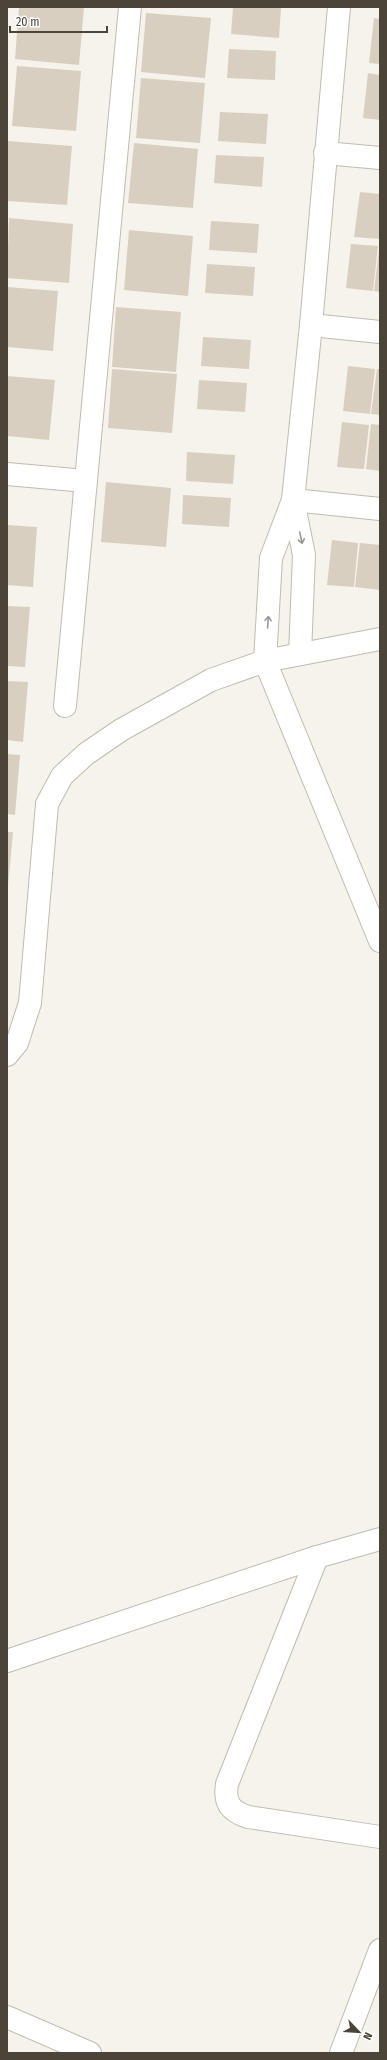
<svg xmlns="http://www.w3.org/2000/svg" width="387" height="2060" font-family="'Fira Sans Condensed',sans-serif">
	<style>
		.building { fill: #d8cfc1 }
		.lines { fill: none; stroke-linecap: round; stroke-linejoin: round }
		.minor-casing { stroke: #c2bbae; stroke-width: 24 }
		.minor { stroke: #fff; stroke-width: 22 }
		.oneway { stroke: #9c9892 }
	</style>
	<rect width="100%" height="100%" fill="#f6f3ec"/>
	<g class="building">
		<path d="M19 7H84L79 65 15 59Z"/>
		<path d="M233 7 281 8 279 38 231 34Z"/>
		<path d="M146 13 211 18 205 78 141 72Z"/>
		<path d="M374 18 380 19V64L369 63Z"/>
		<path d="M229 49 276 51 275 80 227 78Z"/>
		<path d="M17 66 81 71 76 131 12 126Z"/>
		<path d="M368 73 380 75V120L363 118Z"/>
		<path d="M141 78 205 83 200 143 136 138Z"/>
		<path d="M220 112 268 114 266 144 218 141Z"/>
		<path d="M8 141 72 146 67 205 7 201Z"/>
		<path d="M134 143 198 149 193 208 128 203Z"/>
		<path d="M216 155 264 157 262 187 214 183Z"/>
		<path d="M360 192 380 194V239L354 237Z"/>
		<path d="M9 218 73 224 69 283 7 278Z"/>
		<path d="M211 221 259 224 257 253 209 250Z"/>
		<path d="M129 230 193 236 188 296 124 290Z"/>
		<path d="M351 244 378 246 373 291 346 288Z"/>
		<path d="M379 250H380V292L374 291Z"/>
		<path d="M207 264 255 267 253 296 205 293Z"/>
		<path d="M7 287 58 291 53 351 7 347Z"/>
		<path d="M116 307 181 312 176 372 112 367Z"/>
		<path d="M203 337 251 340 249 369 201 366Z"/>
		<path d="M348 366 375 369 370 414 343 411Z"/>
		<path d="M112 369 177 374 172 433 108 428Z"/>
		<path d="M377 369H380V415L371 414Z"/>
		<path d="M7 376 55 380 49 440 7 436Z"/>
		<path d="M199 380 247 383 245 412 197 409Z"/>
		<path d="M342 422 369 425 364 469 337 467Z"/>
		<path d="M371 424 380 425V471L366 469Z"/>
		<path d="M187 452 235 455 233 484 186 481Z"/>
		<path d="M106 482 171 488 166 547 101 542Z"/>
		<path d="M183 495 231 498 229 527 182 524Z"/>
		<path d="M7 525 37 527 33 587 7 585Z"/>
		<path d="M332 540 358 543 354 587 327 585Z"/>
		<path d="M360 543 380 545V590L355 587Z"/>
		<path d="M7 606 30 607 25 667 7 666Z"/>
		<path d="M7 681 28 682 23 742 7 740Z"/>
		<path d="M7 754 20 755 15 815 7 814Z"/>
		<path d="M7 832H13L8 886H7Z"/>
	</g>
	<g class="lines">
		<g class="minor-casing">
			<g id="minor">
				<path d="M339 7 311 325 293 500 271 558 265 661 380 941"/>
				<path d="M325 153 380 158"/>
				<path d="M311 325 380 332"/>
				<path d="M7 474 86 481"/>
				<path d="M293 500 304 555 300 654"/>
				<path d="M293 500 380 509"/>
				<path d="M65 706 130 7"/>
				<path d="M7 1055 17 1043 30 1003 47 804 62 776 86 754 121 730 211 680 265 661 380 639"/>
				<path d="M317 1557 227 1784C224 1803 230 1811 248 1817L380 1837"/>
				<path d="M7 1661 317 1557 380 1539"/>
				<path d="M7 2017 90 2053"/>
				<path d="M341 2053 380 1950"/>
			</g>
		</g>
		<use href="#minor" class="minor"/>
	</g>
	<defs><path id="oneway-shaft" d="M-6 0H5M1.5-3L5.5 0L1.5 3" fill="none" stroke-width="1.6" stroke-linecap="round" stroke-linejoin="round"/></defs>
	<g class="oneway">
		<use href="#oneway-shaft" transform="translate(301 538) rotate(78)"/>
		<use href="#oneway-shaft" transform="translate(268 622) rotate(-86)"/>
	</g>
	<rect width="387" height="2060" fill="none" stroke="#4b4439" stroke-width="16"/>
	<g transform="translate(359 2032) rotate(115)" stroke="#ffffff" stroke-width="3" paint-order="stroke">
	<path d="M0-3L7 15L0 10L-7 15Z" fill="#4b4439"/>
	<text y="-6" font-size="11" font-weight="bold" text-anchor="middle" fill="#4b4439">N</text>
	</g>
	<path d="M10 26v6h97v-6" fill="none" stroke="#4b4439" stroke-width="2"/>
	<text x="16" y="26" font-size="12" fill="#4b4439" stroke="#ffffff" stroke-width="3" paint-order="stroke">20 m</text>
</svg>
